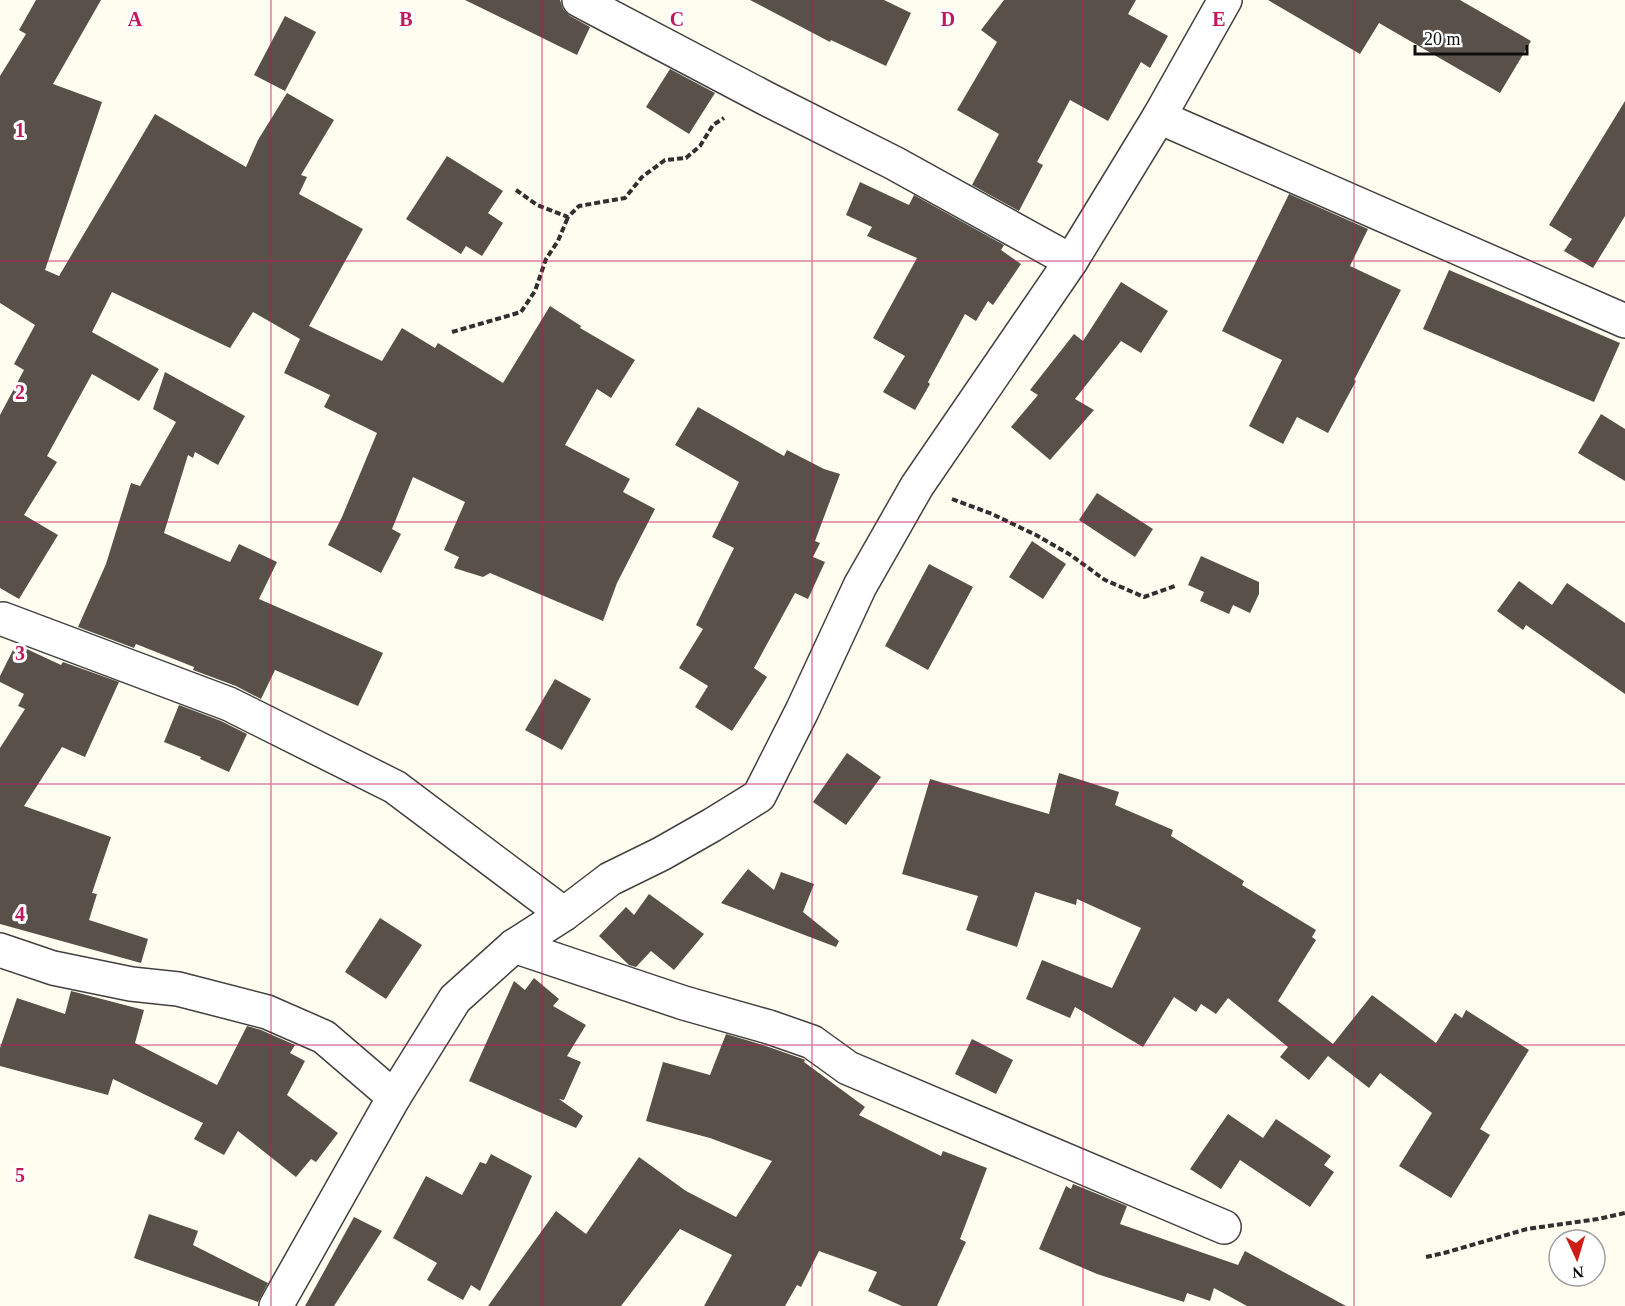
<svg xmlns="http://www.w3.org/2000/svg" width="1625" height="1306" font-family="Georgia,serif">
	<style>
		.building { fill: #585049 }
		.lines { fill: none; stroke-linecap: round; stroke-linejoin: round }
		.minor-casing { stroke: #414141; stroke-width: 36 }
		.path { stroke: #303030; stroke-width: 4; stroke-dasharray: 6 3; stroke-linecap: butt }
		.minor { stroke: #fff; stroke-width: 33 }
		.grid { fill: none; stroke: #c2185b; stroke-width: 1.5; stroke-opacity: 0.55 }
		.grid-label { font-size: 20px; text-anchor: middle; font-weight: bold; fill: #c2185b; stroke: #fff; stroke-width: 6; stroke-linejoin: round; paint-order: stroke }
	</style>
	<rect width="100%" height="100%" fill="#fffdef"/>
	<g class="building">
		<path d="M36 0H101L53 84 102 102 45 270 59 276 155 114 246 167 258 140 287 93 334 120 301 175 307 177 299 194 363 229 309 326 382 361 402 328 435 348 438 343 503 383 550 306 581 326 580 328 635 360 611 398 597 389 565 445 630 479 623 492 655 509 617 583 603 621 490 573 483 577 454 568 459 557 444 550 465 502 413 477 392 529 401 534 381 573 328 545 342 517 377 433 324 407 330 395 284 373 300 339 253 312 230 348 112 292 92 332 159 369 139 401 92 374 47 456 57 462 24 515 58 535 19 599 0 588V415L24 370 14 364 35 325 0 303V76L26 34 19 30Z"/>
		<path d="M465 0H560L563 9 570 16 590 27 577 55Z"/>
		<path d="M750 0H884L911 13 886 66 831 40 830 42Z"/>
		<path d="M1004 0H1136L1128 14 1168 36 1150 68 1141 62 1108 121 1070 100 1037 162 1043 165 1019 211 972 185 999 134 957 110 997 42 981 30Z"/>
		<path d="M1268 0H1460L1531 41 1500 93 1379 23 1360 54Z"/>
		<path d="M285 16 316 32 285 91 254 75Z"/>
		<path d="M670 69 715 93 689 134 646 107Z"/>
		<path d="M1625 101V216L1593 268 1564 251 1572 239 1549 225Z"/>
		<path d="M447 156 503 191 488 213 503 223 482 256 466 246 461 254 406 219Z"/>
		<path d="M860 182 909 205 914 195 1004 245 1001 250 1021 264 993 305 988 301 976 321 965 314 928 382 930 384 915 410 883 392 905 356 873 338 917 258 867 236 872 227 846 215Z"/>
		<path d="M1289 194 1368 229 1350 266 1401 290 1354 380 1356 381 1328 433 1297 417 1283 444 1249 426 1282 360 1222 331Z"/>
		<path d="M1449 270 1620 343 1594 402 1423 329Z"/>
		<path d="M1121 282 1168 311 1141 353 1121 341 1075 399 1094 410 1050 460 1011 427 1038 395 1030 390 1074 334 1083 341Z"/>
		<path d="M165 372 245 416 218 465 195 452 193 458 188 455 164 533 230 562 239 544 277 562 259 599 383 653 358 706 275 670 261 699 236 686 193 670 194 667 136 644 134 648 78 627 106 564 131 483 140 486 176 422 153 409Z"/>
		<path d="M698 407 784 456 787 450 824 469 840 474 815 541 820 543 813 557 825 562 808 599 795 593 754 668 767 677 732 731 695 707 708 686 679 668 703 629 696 625 734 548 712 537 739 482 675 445Z"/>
		<path d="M1601 414 1625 429V481L1578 453Z"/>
		<path d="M1097 493 1153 529 1135 557 1079 520Z"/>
		<path d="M1032 541 1066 564 1043 599 1009 577Z"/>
		<path d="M1201 556 1259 582V594L1250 613 1233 605 1229 614 1200 601 1204 592 1188 585Z"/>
		<path d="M929 564 973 587 928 670 885 646Z"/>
		<path d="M1519 581 1552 605 1567 583 1625 623V694L1526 625 1523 630 1497 611Z"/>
		<path d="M16 644 61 665 63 662 119 682 85 757 62 747 24 806 111 837 92 893 97 894 89 920 148 939 141 963 0 924V748L25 709 18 706 24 694 0 682V676Z"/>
		<path d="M555 679 591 699 562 750 525 730Z"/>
		<path d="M179 705 221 721 247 734 229 772 200 759 201 757 164 742Z"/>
		<path d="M847 753 881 777 846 825 813 802Z"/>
		<path d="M1059 773 1119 792 1115 805 1173 830 1171 836 1244 881 1242 885 1316 930 1312 937 1316 940 1278 1001 1333 1044 1372 995 1436 1043 1455 1013 1462 1018 1466 1010 1529 1050 1480 1129 1490 1135 1451 1198 1399 1166 1432 1113 1380 1073 1369 1088 1328 1056 1309 1080 1280 1057 1288 1047 1228 998 1216 1014 1201 1004 1196 1012 1174 997 1143 1047 1075 1007 1070 1018 1026 999 1042 960 1112 988 1141 928 1077 899 1076 905 1035 892 1017 947 966 930 978 896 902 874 930 779 1049 814Z"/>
		<path d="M748 869 774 890 781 872 814 884 803 912 839 941 836 947 721 903Z"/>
		<path d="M649 894 704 934 674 970 651 951 636 967 629 965 599 936 626 907 634 915Z"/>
		<path d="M380 918 422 945 386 999 345 972Z"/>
		<path d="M534 978 559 999 553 1006 586 1025 567 1056 581 1062 564 1100 559 1099 583 1116 576 1128 469 1081 514 981 525 990Z"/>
		<path d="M71 991 144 1010 135 1043 217 1085 247 1026 261 1030 295 1045 290 1053 305 1061 287 1095 338 1133 316 1162 311 1159 296 1177 238 1131 224 1155 194 1139 203 1123 113 1079 108 1095 0 1066V1048L17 998 65 1014Z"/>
		<path d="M726 1034 763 1045 803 1059 805 1060 804 1062 865 1107 859 1115 941 1156 943 1151 987 1168 960 1239 966 1242 937 1306H902L868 1291 877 1272 819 1251 801 1287 797 1285 785 1306H704L732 1255 680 1229 621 1306H488L556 1211 586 1234 639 1157 686 1191 736 1217 772 1161 710 1138 646 1121 663 1062 710 1075Z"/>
		<path d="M972 1039 1013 1060 996 1094 955 1074Z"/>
		<path d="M1228 1114 1263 1138 1276 1119 1331 1156 1324 1165 1334 1172 1310 1207 1240 1160 1221 1189 1190 1169Z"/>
		<path d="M491 1154 532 1176 480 1291 471 1285 463 1300 427 1280 437 1263 393 1238 426 1176 462 1195 480 1162 486 1164Z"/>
		<path d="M1073 1184 1127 1206 1120 1224 1238 1265 1245 1251 1346 1306H1247L1214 1288 1210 1301 1187 1293 1184 1302 1097 1274 1039 1249 1066 1186 1071 1189Z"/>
		<path d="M149 1214 198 1231 193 1245 268 1283 258 1302 134 1258Z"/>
		<path d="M354 1217 382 1231 334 1306H305Z"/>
	</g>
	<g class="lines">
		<g class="minor-casing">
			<g id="minor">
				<path d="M579 0 765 98 894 163 1071 261"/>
				<path d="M1159 117 1625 321"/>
				<path d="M3 619 229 704 395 787 564 914"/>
				<path d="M514 946 684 1003 769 1027 812 1042 848 1068 1224 1227"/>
				<path d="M0 950 53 968 131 984 178 989 267 1012 324 1037 394 1097"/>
				<path d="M276 1306 394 1097 455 999 514 946 564 914 610 879 661 854 712 825 759 796 802 711 860 586 917 486 1071 261 1159 117 1225 0"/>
			</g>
		</g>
		<g class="path">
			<path d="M516 190 537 205 568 217 579 206 625 198 642 177 665 160 686 158 700 146 713 125 724 118"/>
			<path d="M452 332 521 312 535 291 546 259 558 241 568 217"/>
			<path d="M952 499 992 514 1036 535 1069 554 1105 580 1144 597 1175 586"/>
			<path d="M1426 1257 1444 1253 1527 1229 1598 1219 1625 1213"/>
		</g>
		<use href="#minor" class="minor"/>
	</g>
	<path class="grid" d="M271 0V1306M542 0V1306M812 0V1306M1083 0V1306M1354 0V1306M0 261H1625M0 522H1625M0 784H1625M0 1045H1625"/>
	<g class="grid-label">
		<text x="135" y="26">A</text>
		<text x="406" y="26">B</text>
		<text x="677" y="26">C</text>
		<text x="948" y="26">D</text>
		<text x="1219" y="26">E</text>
		<text x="20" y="137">1</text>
		<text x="20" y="399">2</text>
		<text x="20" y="660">3</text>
		<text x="20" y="921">4</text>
		<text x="20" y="1182">5</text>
	</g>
	<g transform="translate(1577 1258) rotate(176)"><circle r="28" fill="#ffffff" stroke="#9f9f9f" stroke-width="1.5"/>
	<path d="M0-4.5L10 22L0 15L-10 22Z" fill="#ce1d16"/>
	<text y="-9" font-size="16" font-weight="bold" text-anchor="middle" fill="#0e0e0e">N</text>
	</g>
	<path d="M1415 45v9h112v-9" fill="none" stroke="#0e0e0e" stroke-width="3"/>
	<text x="1424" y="45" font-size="18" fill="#0e0e0e" stroke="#ffffff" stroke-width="4.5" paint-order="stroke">20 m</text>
</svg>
